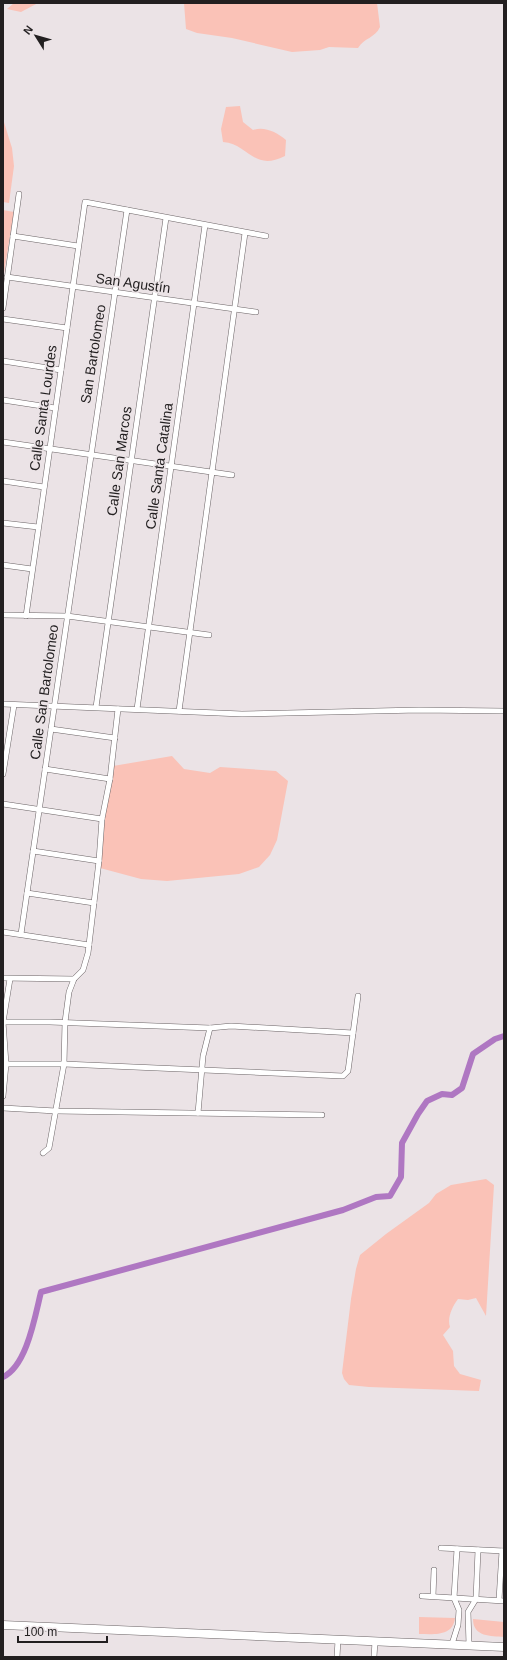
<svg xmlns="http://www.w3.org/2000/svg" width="507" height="1660" font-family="Arial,sans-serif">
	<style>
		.green { fill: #fac2b7 }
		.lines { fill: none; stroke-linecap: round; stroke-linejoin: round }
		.canal { stroke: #af77c2; stroke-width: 6 }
		.street-casing { stroke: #6b6466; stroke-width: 6 }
		.primary-casing { stroke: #6b6466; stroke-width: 9 }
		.street { stroke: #fff; stroke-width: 5 }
		.primary { stroke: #fff; stroke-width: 8 }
		.labels { text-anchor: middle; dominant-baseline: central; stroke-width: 3.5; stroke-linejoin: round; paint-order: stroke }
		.street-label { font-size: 14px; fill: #221f20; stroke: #ebe3e6 }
	</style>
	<rect width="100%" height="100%" fill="#ebe3e6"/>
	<g class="green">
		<path d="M14 3H38L21 12 7 9Z"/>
		<path d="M184 3H377L380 27C375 38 364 38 358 48L329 47 320 50 292 52 232 38 197 33 186 29Z"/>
		<path d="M240 106 243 122 253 130C264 126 277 132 286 140L285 156C253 172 249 144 223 142L221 129 226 107Z"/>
		<path d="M3 119 12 148 14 166 9 203 3 202Z"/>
		<path d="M3 210 14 212 3 279Z"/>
		<path d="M172 756 184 769 210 773 220 767 276 771 288 781 277 840 270 855 259 867 239 874 167 881 141 879 100 868 98 861 113 766Z"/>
		<path d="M486 1179 494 1185 486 1316 476 1298 468 1300 458 1299C452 1307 447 1318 450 1327L443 1335 453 1351 454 1366 460 1374 481 1380 479 1391 369 1387 349 1385 344 1379 342 1373 351 1299 356 1269 360 1255 386 1234 429 1203 436 1194 451 1185Z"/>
		<path d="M419 1617 455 1618C453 1637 433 1634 419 1634Z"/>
		<path d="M473 1619 504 1622V1637C491 1636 473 1637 473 1619Z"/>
	</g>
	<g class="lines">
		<path class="canal" d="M3 1377C27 1366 35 1316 41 1292L343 1210 376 1197 390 1196 401 1177 402 1143 418 1114 427 1101 442 1094 452 1095 462 1088 473 1054 495 1039 504 1036"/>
		<g class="street-casing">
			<g id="street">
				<path d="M13 236 78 246"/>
				<path d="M7 277 256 312"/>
				<path d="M3 308 19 194"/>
				<path d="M3 319 67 328"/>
				<path d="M3 361 61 370"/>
				<path d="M3 400 55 408"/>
				<path d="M3 442 232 475"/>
				<path d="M3 481 44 487"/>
				<path d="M3 523 38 527"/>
				<path d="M3 565 32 569"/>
				<path d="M3 615 67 616 209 635"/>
				<path d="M26 616 85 202 266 236"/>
				<path d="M3 704 242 714 419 710 504 711"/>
				<path d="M96 707 166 218"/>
				<path d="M137 709 205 225"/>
				<path d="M179 711 245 233"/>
				<path d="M51 729 115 738"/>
				<path d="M45 769 110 779"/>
				<path d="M3 774 14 705"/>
				<path d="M3 804 102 819"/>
				<path d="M33 851 99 861"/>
				<path d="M27 893 94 903"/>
				<path d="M3 932 89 945"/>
				<path d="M21 934 127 210"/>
				<path d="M3 978 74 979"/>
				<path d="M3 1022H50L210 1028 231 1026 353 1033"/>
				<path d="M3 1064H64L343 1076 348 1071 358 996"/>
				<path d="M3 1096 6 1064 3 1022 10 979"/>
				<path d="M3 1108 56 1111 322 1115"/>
				<path d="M198 1113 203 1056 210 1028"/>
				<path d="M43 1153 49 1148 64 1064 65 1022 69 992 74 979 83 970 88 953 99 861 102 819 110 779 118 709"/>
				<path d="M441 1548 504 1551"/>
				<path d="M422 1596 504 1601"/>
				<path d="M433 1596 434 1570"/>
				<path d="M499 1600 502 1551"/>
				<path d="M452 1644 458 1625 459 1610 454 1598 457 1549"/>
				<path d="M469 1645 468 1612 476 1599 478 1550"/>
				<path d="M337 1657 338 1640"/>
				<path d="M374 1657 375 1641"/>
			</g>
		</g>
		<g class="primary-casing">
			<path id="primary" d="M3 1625 504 1647"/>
		</g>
		<use href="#street" class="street"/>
		<use href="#primary" class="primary"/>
	</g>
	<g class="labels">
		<g class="street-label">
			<text transform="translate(133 283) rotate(8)">San Agustín</text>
			<text transform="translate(93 354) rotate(-81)">San Bartolomeo</text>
			<text transform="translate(43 408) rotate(-82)">Calle Santa Lourdes</text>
			<text transform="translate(119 461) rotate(-82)">Calle San Marcos</text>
			<text transform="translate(159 466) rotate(-82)">Calle Santa Catalina</text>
			<text transform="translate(44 692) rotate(-82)">Calle San Bartolomeo</text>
		</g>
	</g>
	<rect width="507" height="1660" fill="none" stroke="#221f20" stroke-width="8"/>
	<g transform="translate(36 36) rotate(307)" stroke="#ebe3e6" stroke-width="3" paint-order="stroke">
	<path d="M0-3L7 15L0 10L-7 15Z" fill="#221f20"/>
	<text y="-6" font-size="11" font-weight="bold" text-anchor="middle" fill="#221f20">N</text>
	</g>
	<path d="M18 1636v6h89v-6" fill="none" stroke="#221f20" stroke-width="2"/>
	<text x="24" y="1636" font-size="12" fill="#221f20" stroke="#ebe3e6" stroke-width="3" paint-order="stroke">100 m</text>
</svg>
